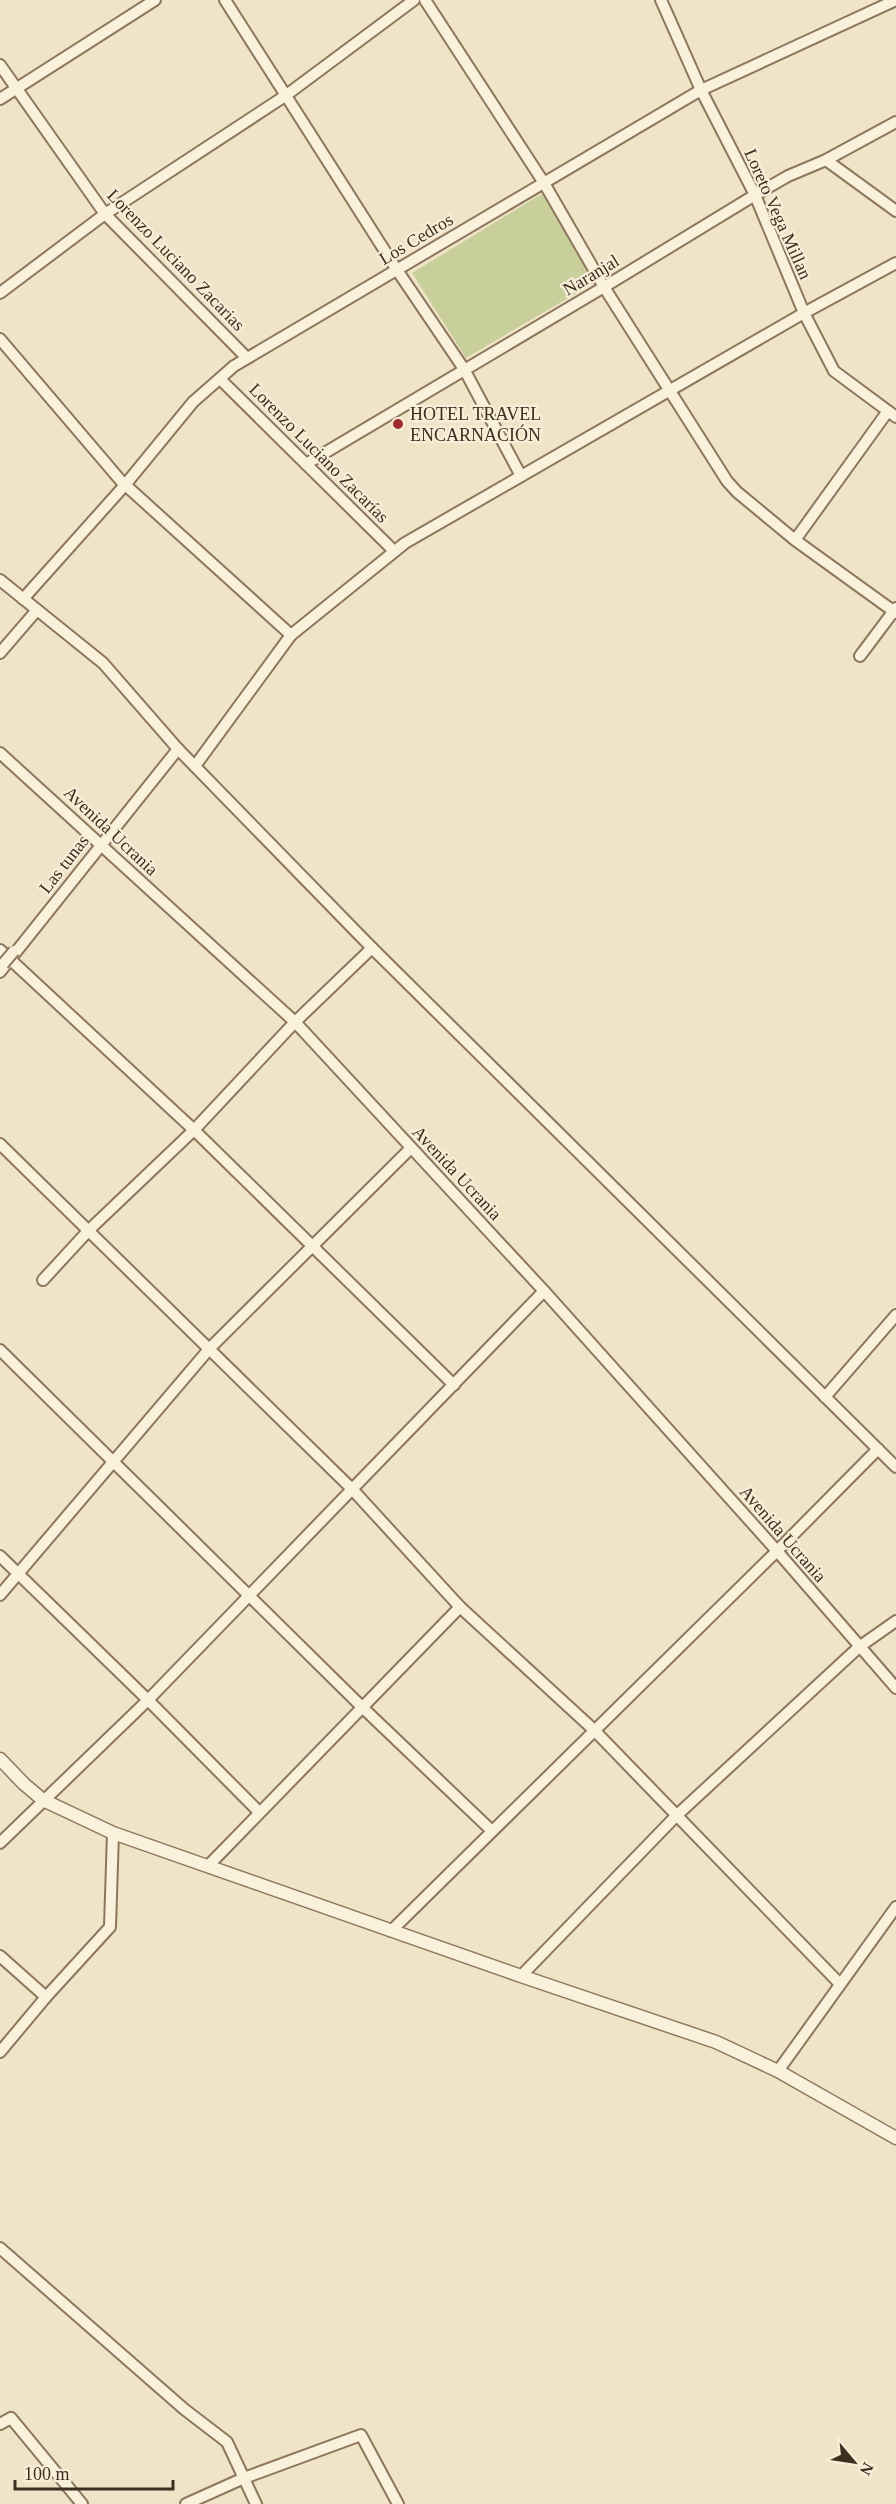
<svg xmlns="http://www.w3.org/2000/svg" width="896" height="2504" viewBox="0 0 896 2504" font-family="'Times New Roman',serif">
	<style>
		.green { fill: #c9cf9b }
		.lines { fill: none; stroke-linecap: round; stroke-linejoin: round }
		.minor-casing { stroke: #8d765c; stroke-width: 14 }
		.tertiary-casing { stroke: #8d765c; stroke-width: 15 }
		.minor { stroke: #faf1dc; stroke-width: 10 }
		.tertiary { stroke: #faf1dc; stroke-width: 12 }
		.minor-bridge-casing { stroke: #8d765c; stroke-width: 14; stroke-linecap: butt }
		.minor-bridge { stroke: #faf1dc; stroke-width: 10 }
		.poi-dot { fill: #9e2a2b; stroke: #f7eed8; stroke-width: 2 }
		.labels { text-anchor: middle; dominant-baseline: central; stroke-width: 4.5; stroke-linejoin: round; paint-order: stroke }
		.street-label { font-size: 18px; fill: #3d2e20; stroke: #f7eed8 }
		.poi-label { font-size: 18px; fill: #3d2e20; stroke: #f7eed8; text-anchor: start }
	</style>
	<rect width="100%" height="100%" fill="#f0e4c8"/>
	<polygon class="green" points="548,190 604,277 466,358 412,273"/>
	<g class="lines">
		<g class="minor-casing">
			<g id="minor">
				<polyline points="225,0 397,270 464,369 521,476"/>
				<polyline points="425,0 544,183 604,287 727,481 737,492 795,540 896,613"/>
				<polyline points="661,0 701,90 755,195 804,313 834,371 896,417"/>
				<polyline points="0,65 105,214 247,358"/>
				<polyline points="0,99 155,0"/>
				<polyline points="826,160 896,211"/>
				<polyline points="0,293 105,214 285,96 414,0"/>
				<polyline points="0,339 121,481 291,635"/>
				<polyline points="220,379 394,551"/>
				<polyline points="306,464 604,287 755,195 788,176 826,160 896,122"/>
				<polyline points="795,540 888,411"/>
				<polyline points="0,580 103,663 178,749 372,948 896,1467"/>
				<polyline points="23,599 125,485 193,402 234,366 701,90 896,0"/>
				<polyline points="0,653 37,610"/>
				<polyline points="860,656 896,608"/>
				<polyline points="0,753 295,1022 544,1291 777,1551 896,1688"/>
				<polyline points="195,766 291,635 405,543 804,313 896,263"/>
				<polyline points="0,950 194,1130 454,1385"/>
				<polyline points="0,972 178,749"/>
				<polyline points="0,1144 352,1489 460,1607 594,1730 840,1984"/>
				<polyline points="43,1280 89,1230 194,1130 295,1022 372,948"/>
				<polyline points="0,1350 362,1707 492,1831"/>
				<polyline points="825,1397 896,1315"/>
				<polyline points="0,1556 148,1700 259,1812"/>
				<polyline points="0,1595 210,1348 411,1148"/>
				<polyline points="0,1843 148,1700 544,1291"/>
				<polyline points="208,1866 460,1607"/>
				<polyline points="391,1931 777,1551 878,1449"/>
				<polyline points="0,1956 46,1997"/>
				<polyline points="521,1976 676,1816 859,1647 896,1621"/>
				<polyline points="0,2052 46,1997 110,1927 113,1833"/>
				<polyline points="778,2071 896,1907"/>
				<polyline points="0,2248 184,2409 227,2442 256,2504"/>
				<polyline points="0,2424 11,2418 82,2504"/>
				<polyline points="186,2504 244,2478 361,2435 398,2504"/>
			</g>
		</g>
		<g class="tertiary-casing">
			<polyline id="tertiary" points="0,1759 24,1784 43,1800 113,1833 521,1976 716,2042 778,2071 896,2138"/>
		</g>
		<use href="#minor" class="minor"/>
		<use href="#tertiary" class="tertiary"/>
		<g class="minor-bridge-casing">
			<polyline id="minor-bridge" points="3,964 14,951"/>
		</g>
		<use href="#minor-bridge" class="minor-bridge"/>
	</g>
	<circle class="poi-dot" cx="398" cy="424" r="6"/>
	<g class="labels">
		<g class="street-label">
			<text transform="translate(778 214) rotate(66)">Loreto Vega Millan</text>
			<text transform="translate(416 239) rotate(-31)">Los Cedros</text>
			<text transform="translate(176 260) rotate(46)">Lorenzo Luciano Zacarias</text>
			<text transform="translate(591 275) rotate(-31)">Naranjal</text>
			<text transform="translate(319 453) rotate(45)">Lorenzo Luciano Zacarías</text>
			<text transform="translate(111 831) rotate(43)">Avenida Ucrania</text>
			<text transform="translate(64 864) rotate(-52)">Las tunas</text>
			<text transform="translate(457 1173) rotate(47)">Avenida Ucrania</text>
			<text transform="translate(783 1534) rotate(49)">Avenida Ucrania</text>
		</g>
		<g class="poi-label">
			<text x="410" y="414">HOTEL TRAVEL<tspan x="410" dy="21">ENCARNACIÓN</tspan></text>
		</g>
	</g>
	<g transform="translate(854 2462) rotate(119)" stroke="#f7eed8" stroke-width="4.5" paint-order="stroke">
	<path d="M0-4.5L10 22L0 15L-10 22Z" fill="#3d2e20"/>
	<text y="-9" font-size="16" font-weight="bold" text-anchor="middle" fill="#3d2e20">N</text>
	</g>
	<path d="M15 2480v9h158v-9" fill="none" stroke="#3d2e20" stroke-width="3"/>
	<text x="24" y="2480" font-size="18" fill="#3d2e20" stroke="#f7eed8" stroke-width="4.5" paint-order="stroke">100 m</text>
</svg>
